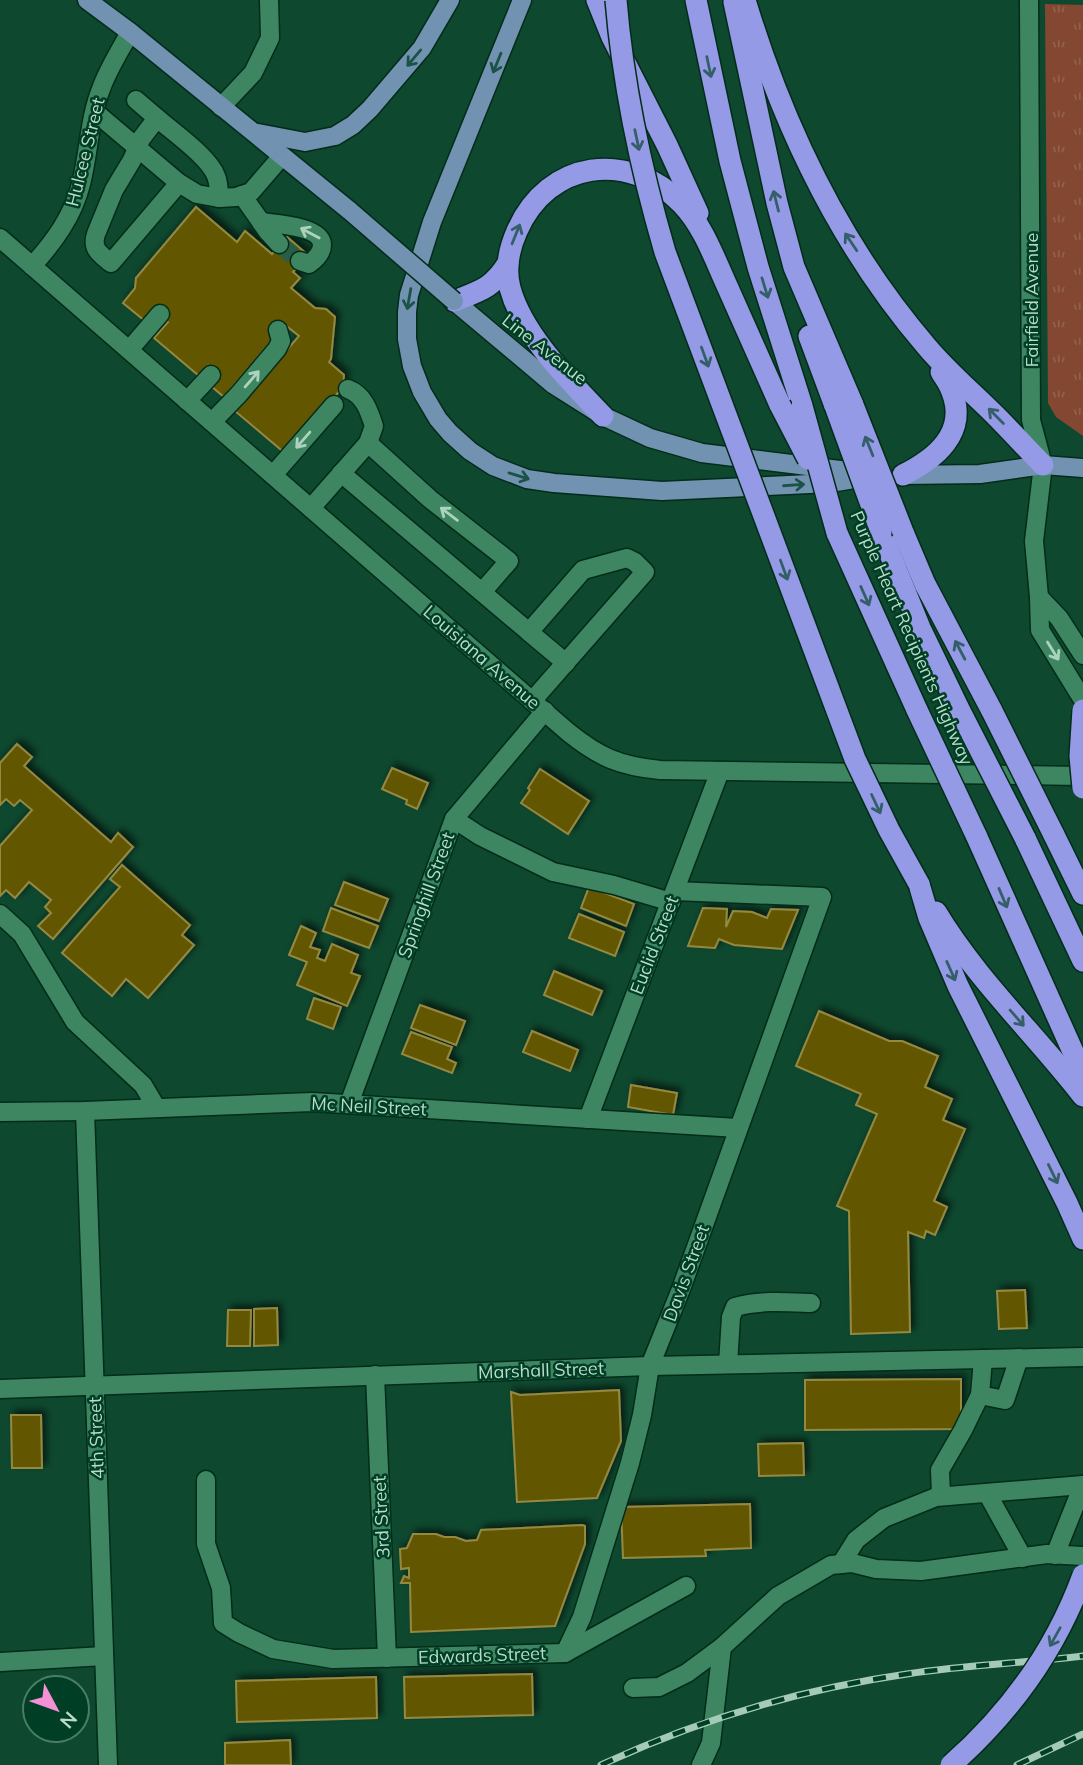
<svg xmlns="http://www.w3.org/2000/svg" width="1083" height="1765" viewBox="0 0 1083 1765" font-family="Mulish,sans-serif">
	<style>
		.grass { fill: url(#grass-tufts) }
		.building { fill: #635703; stroke: #958943; stroke-width: 2; filter: url(#shadow) }
		.lines { fill: none; stroke-linecap: round; stroke-linejoin: round }
		.minor-tunnel { stroke: #285e46; stroke-width: 18; stroke-dasharray: 18 9; stroke-linecap: butt }
		.minor-casing { stroke: #032c1a; stroke-width: 21 }
		.major-casing { stroke: #032c1a; stroke-width: 21 }
		.highway-casing { stroke: #032c1a; stroke-width: 24 }
		.minor { stroke: #3e8662; stroke-width: 18 }
		.major { stroke: #7292b1; stroke-width: 18 }
		.highway { stroke: #949ae5; stroke-width: 21 }
		.rail-casing { stroke: #a5cbb7; stroke-width: 7 }
		.rail { stroke: #003e25; stroke-width: 4.5; stroke-dasharray: 13; stroke-linecap: butt }
		.major-bridge-casing { stroke: #032c1a; stroke-width: 21; stroke-linecap: butt }
		.highway-bridge-casing { stroke: #032c1a; stroke-width: 24; stroke-linecap: butt }
		.major-bridge { stroke: #7292b1; stroke-width: 18 }
		.highway-bridge { stroke: #949ae5; stroke-width: 21 }
		.oneway { stroke: #1c5348 }
		.oneway2 { stroke: #345e68 }
		.oneway3 { stroke: #add3be }
		.labels { text-anchor: middle; dominant-baseline: central; stroke-width: 5; stroke-linejoin: round; paint-order: stroke }
		.street-label { font-size: 18px; fill: #b9dcc8; stroke: #003e25 }
	</style>
	<defs>
		<pattern id="grass-tufts" width="24" height="20" patternUnits="userSpaceOnUse" patternTransform="scale(1.75)"><rect width="24" height="20" fill="#834732"/><path d="M3 7l-1-3M5 7V3M7 7l1-3M15 17l-1-3M17 17v-4M19 17l1-3" fill="none" stroke="#92614e"/></pattern>
		<filter id="shadow"><feDropShadow dx="4" dy="-4" stdDeviation="3.5" flood-color="#0009"/></filter>
	</defs>
	<rect width="100%" height="100%" fill="#0e482f"/>
	<polygon class="grass" points="1045,4 1083,5 1083,436 1056,417 1048,403"/>
	<g class="building">
		<polygon points="196,207 237,242 245,231 272,254 287,237 308,255 293,272 300,278 291,288 315,308 326,309 335,317 331,359 329,362 344,375 343,387 286,454 235,411 299,336 285,325 224,397 154,338 168,322 157,313 145,321 123,303 135,288 136,278"/>
		<polygon points="17,744 32,757 24,766 111,842 118,833 133,847 53,939 38,926 51,913 45,907 51,900 29,882 15,898 6,890 0,896 0,846 32,810 20,800 14,806 6,799 0,805 0,763"/>
		<polygon points="392,768 428,783 417,809 406,804 407,800 382,789"/>
		<polygon points="540,769 589,801 568,834 521,803 530,790 528,788"/>
		<polygon points="122,865 190,925 182,935 194,945 148,998 126,979 112,996 62,953 120,887 110,879"/>
		<polygon points="344,882 388,899 379,921 335,905"/>
		<polygon points="589,887 634,904 626,926 581,908"/>
		<polygon points="331,908 378,926 369,948 323,931"/>
		<polygon points="703,908 727,909 726,927 733,911 752,912 767,918 771,909 798,910 782,949 734,945 719,939 715,948 688,946"/>
		<polygon points="579,914 624,932 615,956 569,938"/>
		<polygon points="301,926 316,933 310,947 320,950 317,958 325,961 332,944 358,955 351,973 360,976 347,1006 297,985 307,962 289,955"/>
		<polygon points="554,971 602,991 592,1015 544,995"/>
		<polygon points="314,998 341,1007 333,1029 307,1019"/>
		<polygon points="420,1005 465,1021 456,1045 411,1028"/>
		<polygon points="819,1011 889,1041 902,1041 938,1056 925,1087 952,1099 943,1120 965,1129 934,1201 947,1207 935,1235 926,1231 924,1238 908,1232 910,1332 851,1334 849,1211 837,1206 877,1114 856,1105 861,1094 796,1066"/>
		<polygon points="532,1031 578,1050 570,1071 523,1052"/>
		<polygon points="411,1032 452,1047 447,1059 456,1063 452,1073 402,1054"/>
		<polygon points="631,1085 677,1093 673,1115 628,1107"/>
		<polygon points="1025,1290 1027,1328 999,1329 997,1291"/>
		<polygon points="277,1308 278,1345 254,1346 254,1309"/>
		<polygon points="228,1310 251,1310 250,1346 227,1346"/>
		<polygon points="961,1379 961,1429 805,1430 805,1380"/>
		<polygon points="619,1390 621,1441 597,1498 517,1502 511,1392 520,1395"/>
		<polygon points="11,1415 41,1415 42,1468 12,1468"/>
		<polygon points="803,1443 804,1475 759,1476 758,1444"/>
		<polygon points="750,1504 751,1548 705,1550 706,1556 623,1558 621,1507"/>
		<polygon points="582,1525 585,1526 585,1544 555,1626 411,1632 410,1583 401,1583 404,1576 409,1578 409,1568 401,1569 400,1549 407,1548 413,1534 436,1534 444,1537 455,1537 466,1541 477,1540 481,1530"/>
		<polygon points="532,1674 533,1715 405,1718 404,1677"/>
		<polygon points="376,1677 377,1718 237,1722 236,1681"/>
		<polygon points="290,1740 291,1765 225,1765 225,1743"/>
	</g>
	<g class="lines">
		<polyline class="minor-tunnel" points="279,244 300,261"/>
		<g class="minor-casing">
			<g id="minor">
				<polyline points="1029,0 1031,420 1043,465 1034,541 1039,597 1040,630 1083,700"/>
				<polyline points="136,100 157,118"/>
				<polyline points="221,107 253,73 270,38 269,0"/>
				<polyline points="95,112 179,183 197,194 219,198 236,197 251,192 282,156"/>
				<path d="M 179,183 L 111,263 C 100,254 91,249 96,234 L 114,190 L 132,160 L 141,139 L 157,118 C 173,132 209,157 216,176 C 219,183 219,190 219,198"/>
				<polyline points="242,195 268,232 279,244"/>
				<path d="M 261,222 C 275,224 322,226 322,245 C 322,253 316,259 309,264 L 300,261"/>
				<path d="M 0,238 L 568,732 C 599,757 619,766 660,770 L 1083,776"/>
				<path d="M 32,266 C 54,242 73,216 81,184 C 89,153 89,119 101,89 C 108,69 120,51 130,32"/>
				<polyline points="129,350 160,314"/>
				<path d="M 348,389 C 364,395 369,411 374,426 L 368,443"/>
				<polyline points="187,401 211,375"/>
				<polyline points="212,422 239,394 277,349 281,341 278,330"/>
				<polyline points="341,473 529,632 583,570 627,558 635,562 645,572 532,701"/>
				<polyline points="273,475 334,405"/>
				<polyline points="311,508 368,443 430,499 509,561 482,592"/>
				<polyline points="1039,597 1059,618 1083,655"/>
				<polyline points="529,632 566,663"/>
				<polyline points="454,819 480,836 553,872 614,885 671,902"/>
				<polyline points="0,914 22,934 75,1022 143,1085 156,1107"/>
				<polyline points="349,1104 454,819 545,711"/>
				<polyline points="85,1111 108,1765"/>
				<polyline points="0,1112 85,1111 312,1102 738,1128"/>
				<polyline points="588,1119 720,771"/>
				<polyline points="983,1359 980,1395 1005,1400 1019,1358"/>
				<path d="M 728,1364 L 731,1317 L 735,1307 C 760,1300 786,1302 811,1303"/>
				<polyline points="375,1375 387,1658"/>
				<polyline points="0,1389 650,1366 1083,1357"/>
				<polyline points="206,1480 206,1544 221,1588 223,1623 239,1633 273,1649 333,1659 565,1653 686,1586"/>
				<polyline points="987,1493 1023,1558"/>
				<polyline points="941,1496 940,1470 963,1430 980,1395"/>
				<polyline points="1055,1555 1083,1485"/>
				<polyline points="841,1564 856,1540 884,1518 936,1497 1083,1485"/>
				<polyline points="565,1653 582,1617 630,1463 642,1415 650,1366 681,1289 822,897 675,891"/>
				<polyline points="0,1662 104,1656"/>
				<polyline points="633,1688 659,1687 687,1673 722,1647 778,1596 831,1565 852,1563 876,1569 921,1571 1047,1554 1083,1556"/>
				<polyline points="701,1765 711,1743 722,1647"/>
			</g>
		</g>
		<g class="major-casing">
			<g id="major">
				<polyline points="87,0 130,32 350,211"/>
				<polyline points="522,0 432,222 409,295 407,312 407,339 412,366 422,392 438,419 450,433 470,451 493,466 527,479 554,483 662,491 830,483 872,476"/>
				<polyline points="258,133 305,142 335,136 353,125 370,109 422,48 450,0"/>
				<polyline points="454,301 554,385 603,416 650,438 702,453 856,472"/>
				<polyline points="902,475 980,474 1043,465 1083,468"/>
			</g>
		</g>
		<g class="highway-casing">
			<g id="highway">
				<polyline points="597,0 612,37 667,145 698,213"/>
				<polyline points="696,0 730,161 758,267 802,406"/>
				<path d="M 745,0 C 783,126 841,247 927,347 C 948,372 973,393 995,415 C 1012,432 1027,449 1043,465"/>
				<polyline points="734,2 777,203 794,267 853,405"/>
				<path d="M 454,301 C 480,291 493,288 508,263"/>
				<polyline points="809,336 835,406"/>
				<path d="M 603,416 C 570,381 523,336 510,288 C 505,269 509,249 517,231 C 548,160 629,149 682,204 C 704,227 715,260 728,288 C 745,327 763,366 780,405"/>
				<path d="M 903,475 C 935,459 968,433 952,392 C 950,385 945,378 941,372"/>
				<polyline points="881,532 920,628 959,709"/>
				<polyline points="903,532 925,584 992,711"/>
				<polyline points="837,533 917,710"/>
				<polyline points="1053,833 1083,894"/>
				<polyline points="976,835 1083,1074"/>
				<polyline points="1025,838 1083,961"/>
				<polyline points="919,884 929,918 958,986 1067,1203 1083,1239"/>
				<path d="M 936,912 C 977,980 1035,1034 1083,1096"/>
			</g>
		</g>
		<use href="#minor" class="minor"/>
		<use href="#major" class="major"/>
		<use href="#highway" class="highway"/>
		<g class="rail-casing">
			<g id="rail">
				<path d="M 601,1765 C 698,1720 802,1689 907,1674 C 966,1665 1025,1663 1083,1656"/>
				<polyline points="1017,1765 1083,1734"/>
			</g>
		</g>
		<use href="#rail" class="rail"/>
		<g class="major-bridge-casing">
			<polyline id="major-bridge" points="350,211 454,301"/>
		</g>
		<g class="highway-bridge-casing">
			<g id="highway-bridge">
				<path d="M 616,0 C 623,85 641,170 665,252 L 855,759 L 889,830 L 919,884"/>
				<polyline points="780,405 808,459"/>
				<polyline points="853,405 903,532"/>
				<polyline points="802,406 837,533"/>
				<polyline points="835,406 881,532"/>
				<polyline points="959,709 1025,838"/>
				<polyline points="917,710 976,835"/>
				<polyline points="1083,710 1080,756 1083,788"/>
				<polyline points="992,711 1053,833"/>
				<path d="M 951,1765 C 1010,1713 1056,1649 1083,1575"/>
			</g>
		</g>
		<use href="#major-bridge" class="major-bridge"/>
		<use href="#highway-bridge" class="highway-bridge"/>
	</g>
	<defs><path id="oneway-shaft" d="M-6 0H5M1.5-3L5.5 0L1.5 3" fill="none" stroke-width="1.6" stroke-linecap="round" stroke-linejoin="round" transform="scale(1.75)"/></defs>
	<g class="oneway">
		<use href="#oneway-shaft" transform="translate(414 58) rotate(130)"/>
		<use href="#oneway-shaft" transform="translate(497 63) rotate(112)"/>
		<use href="#oneway-shaft" transform="translate(409 299) rotate(100)"/>
		<use href="#oneway-shaft" transform="translate(519 476) rotate(17)"/>
		<use href="#oneway-shaft" transform="translate(794 485) rotate(-4)"/>
	</g>
	<g class="oneway2">
		<use href="#oneway-shaft" transform="translate(709 67) rotate(78)"/>
		<use href="#oneway-shaft" transform="translate(637 140) rotate(78)"/>
		<use href="#oneway-shaft" transform="translate(776 201) rotate(-104)"/>
		<use href="#oneway-shaft" transform="translate(516 234) rotate(-68)"/>
		<use href="#oneway-shaft" transform="translate(851 242) rotate(-124)"/>
		<use href="#oneway-shaft" transform="translate(765 288) rotate(73)"/>
		<use href="#oneway-shaft" transform="translate(705 357) rotate(70)"/>
		<use href="#oneway-shaft" transform="translate(996 416) rotate(-135)"/>
		<use href="#oneway-shaft" transform="translate(869 446) rotate(-112)"/>
		<use href="#oneway-shaft" transform="translate(784 570) rotate(70)"/>
		<use href="#oneway-shaft" transform="translate(865 596) rotate(66)"/>
		<use href="#oneway-shaft" transform="translate(960 650) rotate(-118)"/>
		<use href="#oneway-shaft" transform="translate(876 804) rotate(65)"/>
		<use href="#oneway-shaft" transform="translate(1003 898) rotate(67)"/>
		<use href="#oneway-shaft" transform="translate(951 971) rotate(66)"/>
		<use href="#oneway-shaft" transform="translate(1017 1018) rotate(49)"/>
		<use href="#oneway-shaft" transform="translate(1053 1174) rotate(64)"/>
		<use href="#oneway-shaft" transform="translate(1055 1637) rotate(119)"/>
	</g>
	<g class="oneway3">
		<use href="#oneway-shaft" transform="translate(310 233) rotate(-152)"/>
		<use href="#oneway-shaft" transform="translate(252 379) rotate(-49)"/>
		<use href="#oneway-shaft" transform="translate(303 440) rotate(131)"/>
		<use href="#oneway-shaft" transform="translate(449 514) rotate(-143)"/>
		<use href="#oneway-shaft" transform="translate(1053 651) rotate(58)"/>
	</g>
	<g class="labels">
		<g class="street-label">
			<text transform="translate(85 152) rotate(-76)">Hulcee Street</text>
			<text transform="translate(1031 300) rotate(-90)">Fairfield Avenue</text>
			<text transform="translate(545 349) rotate(38)">Line Avenue</text>
			<text transform="translate(912 638) rotate(66)">Purple Heart Recipients Highway</text>
			<text transform="translate(482 657) rotate(41)">Louisiana Avenue</text>
			<text transform="translate(426 895) rotate(-70)">Springhill Street</text>
			<text transform="translate(654 945) rotate(-69)">Euclid Street</text>
			<text transform="translate(369 1106) rotate(3)">Mc Neil Street</text>
			<text transform="translate(686 1273) rotate(-70)">Davis Street</text>
			<text transform="translate(541 1370) rotate(-2)">Marshall Street</text>
			<text transform="translate(96 1438) rotate(-92)">4th Street</text>
			<text transform="translate(381 1517) rotate(-93)">3rd Street</text>
			<text transform="translate(482 1655) rotate(-2)">Edwards Street</text>
		</g>
	</g>
	<g transform="translate(56 1709) rotate(131)"><circle r="33" fill="#003e25" stroke="#4a7d66" stroke-width="2"/>
	<path d="M0-5L12 26L0 18L-12 26Z" fill="#f491d4"/>
	<text y="-10" font-size="19" font-weight="bold" text-anchor="middle" fill="#b9dcc8">N</text>
	</g>
</svg>
